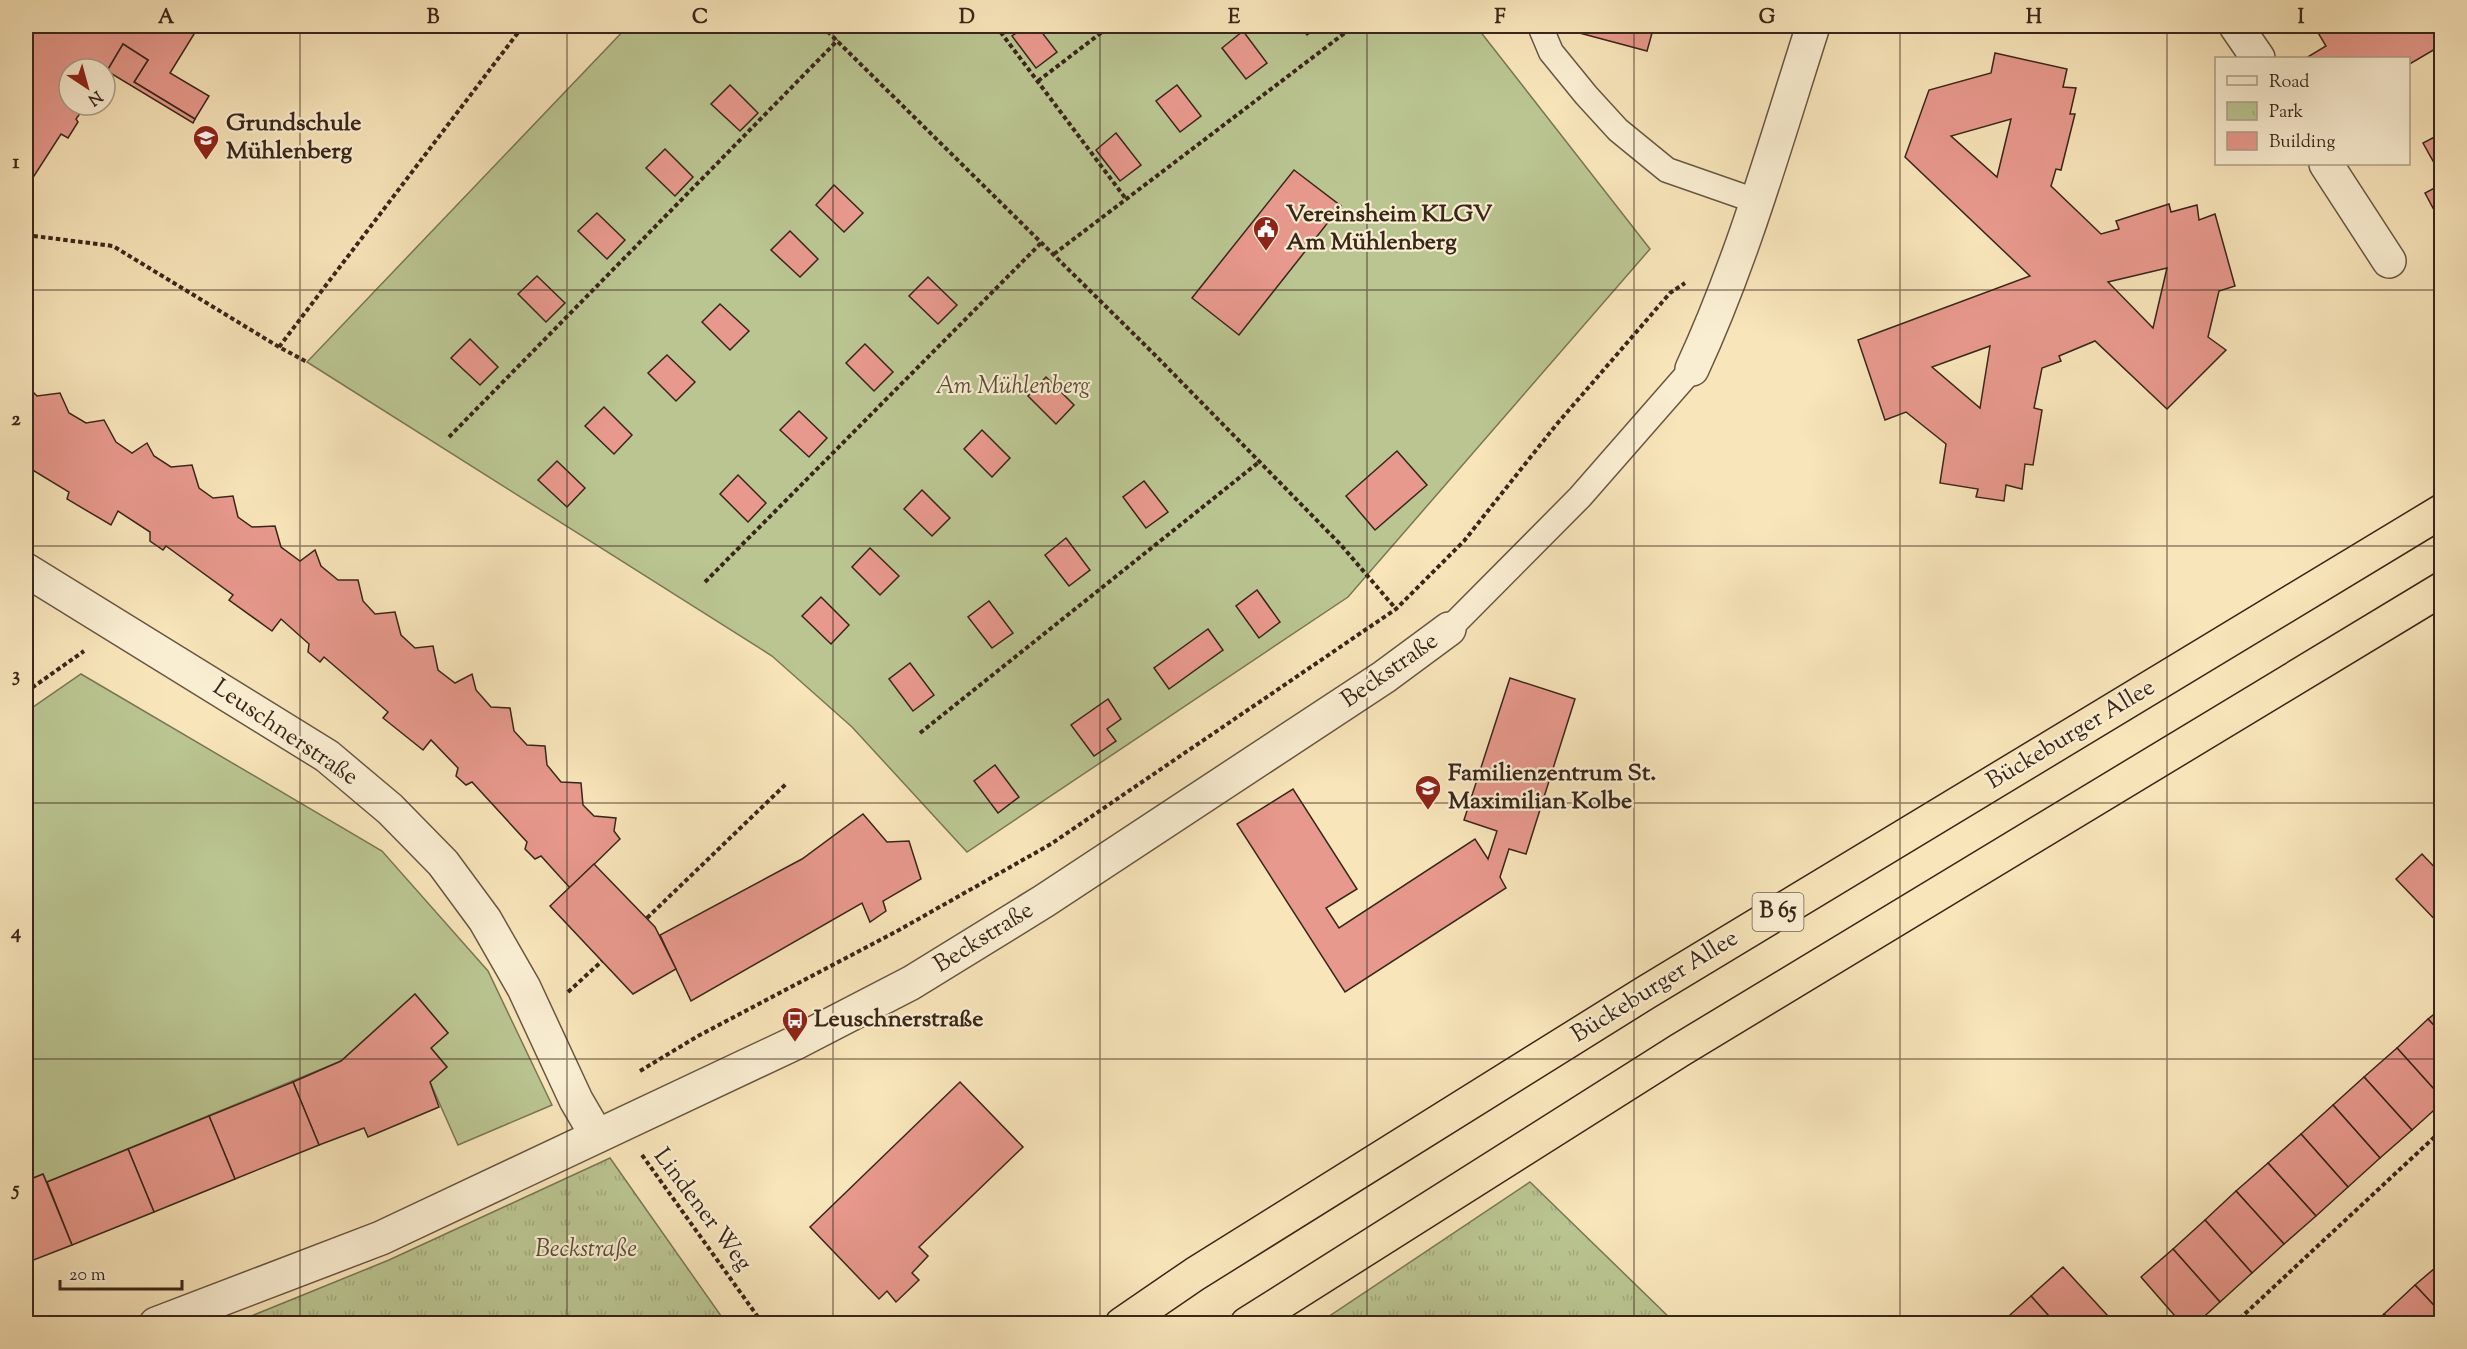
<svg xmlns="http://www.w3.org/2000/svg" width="2467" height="1349" viewBox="0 0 2467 1349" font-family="'Sorts Mill Goudy',serif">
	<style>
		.green { fill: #bac591; stroke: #7a7656; stroke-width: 1.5 }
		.park { fill: url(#park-tufts); stroke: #7a7656; stroke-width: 1.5 }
		.building { fill: #e8998d; stroke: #39261a; stroke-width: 1.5; fill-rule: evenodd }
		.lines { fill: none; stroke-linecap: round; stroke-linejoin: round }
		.service-casing { stroke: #695642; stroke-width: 27 }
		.minor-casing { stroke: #695642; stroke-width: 36 }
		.trunk-casing { stroke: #39261a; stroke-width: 36 }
		.path { stroke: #39261a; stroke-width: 4; stroke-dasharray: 4.5 3; stroke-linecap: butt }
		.service { stroke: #faeed2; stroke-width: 24 }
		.minor { stroke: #faeed2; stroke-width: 33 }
		.trunk { stroke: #f8e5ba; stroke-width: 33 }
		.grid { fill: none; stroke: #39261a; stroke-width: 1.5; stroke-opacity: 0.55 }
		.labels { text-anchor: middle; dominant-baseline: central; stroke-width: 4.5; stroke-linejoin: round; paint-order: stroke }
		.shield { fill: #faeed2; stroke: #736251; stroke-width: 1.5 }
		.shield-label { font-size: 22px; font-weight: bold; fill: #39261a }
		.poi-label { font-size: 24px; font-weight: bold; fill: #39261a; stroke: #faeed2; text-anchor: start }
		.park-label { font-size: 24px; font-style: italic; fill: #594e38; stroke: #faeed2 }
		.street-label { font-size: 24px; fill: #39261a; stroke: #faeed2 }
		.neatline { fill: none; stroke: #39261a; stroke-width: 2 }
		.grid-label { font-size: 20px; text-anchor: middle; font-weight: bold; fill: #39261a }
	</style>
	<defs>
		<pattern id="park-tufts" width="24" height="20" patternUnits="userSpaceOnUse" patternTransform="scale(1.5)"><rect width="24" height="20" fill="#bac591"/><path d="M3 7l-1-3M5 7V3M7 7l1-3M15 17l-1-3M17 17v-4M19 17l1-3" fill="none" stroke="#a1a97c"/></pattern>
	</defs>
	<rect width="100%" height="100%" fill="#f8e5ba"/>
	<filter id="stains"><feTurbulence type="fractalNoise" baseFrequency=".00333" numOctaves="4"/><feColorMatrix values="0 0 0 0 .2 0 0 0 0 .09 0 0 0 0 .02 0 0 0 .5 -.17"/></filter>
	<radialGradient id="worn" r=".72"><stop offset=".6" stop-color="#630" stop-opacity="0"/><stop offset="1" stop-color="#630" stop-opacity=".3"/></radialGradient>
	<g class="green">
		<polygon points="628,26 1476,26 1650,249 1348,597 967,852 852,727 772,656 307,362"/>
		<polygon points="81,674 382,851 488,971 552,1105 458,1145 430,1082 447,1067 431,1048 448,1033 415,994 341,1061 47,1182 43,1174 26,1181 26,712"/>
	</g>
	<g class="park">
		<polygon points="610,1158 726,1323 234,1323 389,1260"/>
		<polygon points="1530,1182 1675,1323 1319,1323"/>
	</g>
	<g class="building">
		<polygon points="26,26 199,26 170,73 209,96 195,119 134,82 148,60 123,44 107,71 109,72 105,78 105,69 69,69 69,105 86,105 76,119 78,122 68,138 61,134 34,176 26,171"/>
		<polygon points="1026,26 1037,26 1057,52 1036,68 1012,36"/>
		<polygon points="1300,26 1319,26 1307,35"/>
		<polygon points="1574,26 1654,26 1647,51 1572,31"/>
		<polygon points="2314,26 2442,26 2442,45 2408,65 2408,58 2306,58 2326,46"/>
		<polygon points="1243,31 1267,63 1246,79 1222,48"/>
		<polygon points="123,44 148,60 134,82 195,119 193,123 107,71"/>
		<path d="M 1995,53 L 2067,69 L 2063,87 L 2076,88 L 2070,114 L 2075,114 L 2061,170 L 2056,169 L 2051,186 L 2101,234 L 2119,229 L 2116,221 L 2169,204 L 2171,212 L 2197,205 L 2199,220 L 2215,214 L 2235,286 L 2219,291 L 2208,337 L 2226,350 L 2167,409 L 2095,341 L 2059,356 L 2061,361 L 2042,368 L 2034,408 L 2042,410 L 2033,465 L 2025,464 L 2022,489 L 2006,485 L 2004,501 L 1976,497 L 1978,489 L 1940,483 L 1946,444 L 1906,412 L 1885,420 L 1858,340 L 2030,276 L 1905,157 L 1929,90 L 1991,73 ZM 2011,119 L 1997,177 L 1951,136 ZM 2167,268 L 2153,328 L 2108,282 ZM 1990,346 L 1980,408 L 1932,367 Z"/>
		<polygon points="730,85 758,113 740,131 711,104"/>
		<polygon points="1177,85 1201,116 1180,132 1156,101"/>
		<polygon points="1116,133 1141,165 1120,181 1096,150"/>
		<polygon points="2442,133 2442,177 2423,143"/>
		<polygon points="665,149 693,177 675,196 646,168"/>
		<polygon points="1294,170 1341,206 1239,335 1192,298"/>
		<polygon points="2442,184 2442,225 2425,193"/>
		<polygon points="834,185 863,213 844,232 816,205"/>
		<polygon points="597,213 625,240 607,259 578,231"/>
		<polygon points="790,231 818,259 800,277 771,250"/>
		<polygon points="537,276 565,303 546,322 518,294"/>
		<polygon points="928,277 957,305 938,324 909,296"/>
		<polygon points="720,304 749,331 730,350 702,322"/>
		<polygon points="470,339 498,367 480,385 451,358"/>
		<polygon points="865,344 893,372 874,391 846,363"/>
		<polygon points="667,355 695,382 676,401 648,373"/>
		<polygon points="1046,377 1074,405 1056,424 1028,396"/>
		<polygon points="26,385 37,396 60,393 69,413 86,423 104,420 116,442 132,453 147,443 154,456 171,467 192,465 199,488 213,498 233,496 238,517 252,527 275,526 281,547 300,561 315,550 321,566 338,580 358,580 363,601 375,614 395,612 401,635 415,648 433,646 438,670 455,683 472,674 476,690 491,707 510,708 514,731 527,745 545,746 547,765 561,782 581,783 583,805 594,816 616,818 614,831 620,839 570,888 541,856 535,859 525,849 527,842 472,782 466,785 456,776 458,768 431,740 423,750 383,718 388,712 324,657 320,662 308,652 309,644 281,619 272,631 229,600 233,595 166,546 163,550 150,541 150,532 118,511 111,525 67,499 69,492 26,466"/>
		<polygon points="604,407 632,435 614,454 585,426"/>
		<polygon points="799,411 827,438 809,457 780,430"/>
		<polygon points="982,430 1010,458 992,477 964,449"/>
		<polygon points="1397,451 1427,485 1375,530 1346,496"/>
		<polygon points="557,461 585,488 567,507 538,480"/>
		<polygon points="738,475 766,503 748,522 720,494"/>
		<polygon points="1144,481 1168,512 1146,528 1123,497"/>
		<polygon points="922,490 950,518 932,536 904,509"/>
		<polygon points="1066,538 1090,570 1069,586 1045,555"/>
		<polygon points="870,548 899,576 880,595 852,567"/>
		<polygon points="1257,590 1280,622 1259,638 1236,606"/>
		<polygon points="821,597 849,625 831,644 802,616"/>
		<polygon points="989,601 1013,633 992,648 968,617"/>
		<polygon points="1208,629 1223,650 1169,689 1154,668"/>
		<polygon points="910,663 934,695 913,711 889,679"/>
		<polygon points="1510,678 1575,699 1526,854 1509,849 1500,877 1506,888 1345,992 1237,824 1293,789 1357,889 1326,908 1339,928 1475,839 1488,859 1497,831 1464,820"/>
		<polygon points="1108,699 1121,719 1107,729 1116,741 1094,756 1071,725"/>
		<polygon points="995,765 1019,797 998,813 974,781"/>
		<polygon points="863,814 887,842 909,841 921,879 883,901 886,911 870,922 862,903 691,1001 660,935 802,859"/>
		<polygon points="2422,854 2442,875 2442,927 2396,879"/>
		<polygon points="594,864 655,927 676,969 633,994 550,906"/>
		<polygon points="415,994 448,1033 431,1048 447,1067 430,1082 439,1107 368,1137 364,1128 319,1145 293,1082 341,1061"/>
		<polygon points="2442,1008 2442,1034 2428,1019"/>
		<polygon points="2428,1019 2442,1034 2442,1098 2397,1048"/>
		<polygon points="2397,1048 2442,1098 2442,1103 2412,1130 2364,1077"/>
		<polygon points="2364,1077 2412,1130 2380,1158 2333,1105"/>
		<polygon points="293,1082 319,1145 235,1179 209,1116"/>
		<polygon points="960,1082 1023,1147 919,1247 928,1256 912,1273 919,1280 896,1302 887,1291 879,1299 810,1227"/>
		<polygon points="2333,1105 2380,1158 2348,1187 2301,1134"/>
		<polygon points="209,1116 235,1179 154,1212 128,1149"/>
		<polygon points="2301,1134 2348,1187 2316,1216 2268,1163"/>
		<polygon points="128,1149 154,1212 72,1245 47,1182"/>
		<polygon points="2268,1163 2316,1216 2284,1244 2236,1191"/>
		<polygon points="43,1174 72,1245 26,1263 26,1181"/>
		<polygon points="2236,1191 2284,1244 2252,1273 2205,1220"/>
		<polygon points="2205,1220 2252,1273 2220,1302 2173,1249"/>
		<polygon points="2173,1249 2220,1302 2196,1324 2182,1324 2141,1277"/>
		<polygon points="2442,1262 2442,1314 2415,1285"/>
		<polygon points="2063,1267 2108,1316 2100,1324 2056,1324 2031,1296"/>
		<polygon points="2415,1285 2442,1314 2442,1324 2393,1324 2384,1314"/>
		<polygon points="2031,1296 2056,1324 2000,1324"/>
		<polygon points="2384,1314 2393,1324 2373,1324"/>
	</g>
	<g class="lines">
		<g class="service-casing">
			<g id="service">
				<polyline points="1540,26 1551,52 1586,95 1618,130 1667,170 1756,201"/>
				<polyline points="1449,629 1580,497 1692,369"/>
			</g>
		</g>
		<g class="minor-casing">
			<g id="minor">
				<polyline points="2236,26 2258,58"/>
				<polyline points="2326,164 2389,261"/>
				<path d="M 1692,369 C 1743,259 1776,141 1813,26"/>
				<polyline points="26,570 327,756 390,809 443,863 485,920 524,988 576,1100 597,1136"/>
				<polyline points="156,1324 381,1238 795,1043 911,983 1044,901 1384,677 1449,629"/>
			</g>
		</g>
		<g class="trunk-casing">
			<g id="trunk">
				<polyline points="1122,1324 1195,1274 1645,993 2442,511"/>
				<polyline points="1247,1324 1680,1050 2442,589"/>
			</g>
		</g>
		<g class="path">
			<polyline points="822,26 1156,356 1341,545 1396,609"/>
			<polyline points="996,26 1126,199"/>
			<polyline points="1038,81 1110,26"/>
			<polyline points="26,235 113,246 279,347 307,362"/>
			<polyline points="1054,254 1354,26"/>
			<polyline points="279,347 523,26"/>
			<polyline points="449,437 838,40"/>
			<polyline points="705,582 1042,242"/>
			<polyline points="26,692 84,651"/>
			<polyline points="920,733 1259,462"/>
			<polyline points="647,918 786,784"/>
			<polyline points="568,992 602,961"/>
			<polyline points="640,1071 698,1036 899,930 1051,844 1396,609 1464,541 1556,425 1670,293 1685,283"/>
			<polyline points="642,1155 763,1324"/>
			<polyline points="2234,1324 2442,1130"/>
		</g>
		<use href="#service" class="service"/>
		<use href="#minor" class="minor"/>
		<use href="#trunk" class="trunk"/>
	</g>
	<path class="grid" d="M 300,26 L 300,1324M 567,26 L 567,1324M 833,26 L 833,1324M 1100,26 L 1100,1324M 1367,26 L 1367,1324M 1634,26 L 1634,1324M 1900,26 L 1900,1324M 2167,26 L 2167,1324M 26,290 L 2442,290M 26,546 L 2442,546M 26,803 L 2442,803M 26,1059 L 2442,1059"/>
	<defs>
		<g id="school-pin" transform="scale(1.35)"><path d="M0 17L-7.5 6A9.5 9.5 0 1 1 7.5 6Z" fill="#8f2418" stroke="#faeed2"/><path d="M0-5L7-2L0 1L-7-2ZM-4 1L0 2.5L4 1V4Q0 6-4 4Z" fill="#fff"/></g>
		<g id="civic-pin" transform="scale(1.35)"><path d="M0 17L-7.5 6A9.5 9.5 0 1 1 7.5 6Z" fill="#8f2418" stroke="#faeed2"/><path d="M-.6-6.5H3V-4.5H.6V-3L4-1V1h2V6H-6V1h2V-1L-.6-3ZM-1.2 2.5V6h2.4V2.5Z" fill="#fff"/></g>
		<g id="bus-pin" transform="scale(1.35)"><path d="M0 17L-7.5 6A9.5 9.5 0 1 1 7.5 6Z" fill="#8f2418" stroke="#faeed2"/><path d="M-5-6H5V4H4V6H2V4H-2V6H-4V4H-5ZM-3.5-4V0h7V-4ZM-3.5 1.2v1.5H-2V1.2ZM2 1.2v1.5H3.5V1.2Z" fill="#fff"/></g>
	</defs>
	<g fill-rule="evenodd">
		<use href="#school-pin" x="206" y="138"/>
		<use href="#civic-pin" x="1266" y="229"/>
		<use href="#school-pin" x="1428" y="788"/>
		<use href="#bus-pin" x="795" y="1020"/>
	</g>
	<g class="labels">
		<rect class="shield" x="1752.5" y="893" width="51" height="38" rx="4.5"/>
		<g class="shield-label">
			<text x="1778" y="912">B 65</text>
		</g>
		<g class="poi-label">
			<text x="226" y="124">Grundschule<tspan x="226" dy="28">Mühlenberg</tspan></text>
			<text x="1286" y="215">Vereinsheim KLGV<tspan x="1286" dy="28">Am Mühlenberg</tspan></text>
			<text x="1448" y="774">Familienzentrum St.<tspan x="1448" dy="28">Maximilian Kolbe</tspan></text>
			<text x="814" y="1020">Leuschnerstraße</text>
		</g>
		<g class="park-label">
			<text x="1013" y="387">Am Mühlenberg</text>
			<text x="586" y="1250">Beckstraße</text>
		</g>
		<g class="street-label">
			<text transform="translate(1390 671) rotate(-35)">Beckstraße</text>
			<text transform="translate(285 733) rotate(34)">Leuschnerstraße</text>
			<text transform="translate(2071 735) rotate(-31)">Bückeburger Allee</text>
			<text transform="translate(984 938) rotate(-32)">Beckstraße</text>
			<text transform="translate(1655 987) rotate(-32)">Bückeburger Allee</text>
			<text transform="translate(702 1210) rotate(53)">Lindener Weg</text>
		</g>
	</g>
	<rect width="2467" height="1349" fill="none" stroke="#f8e5ba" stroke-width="66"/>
	<rect x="2215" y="57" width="195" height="108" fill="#faeed2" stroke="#ad9e88" stroke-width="1.5"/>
	<rect x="2227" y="76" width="30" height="9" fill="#faeed2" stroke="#ad9e88" stroke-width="1.5"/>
	<text x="2269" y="87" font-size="18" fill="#39261a">Road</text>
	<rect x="2227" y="102" width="30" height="18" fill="url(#park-tufts)" stroke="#ad9e88" stroke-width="1.5"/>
	<text x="2269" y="117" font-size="18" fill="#39261a">Park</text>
	<rect x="2227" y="132" width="30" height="18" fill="#e8998d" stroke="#ad9e88" stroke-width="1.5"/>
	<text x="2269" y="147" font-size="18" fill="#39261a">Building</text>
	<g transform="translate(87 87) rotate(144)"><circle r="28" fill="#faeed2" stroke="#ad9e88" stroke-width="1.5"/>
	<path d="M0-4.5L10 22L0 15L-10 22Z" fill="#8f2418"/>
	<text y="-9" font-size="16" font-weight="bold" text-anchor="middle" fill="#39261a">N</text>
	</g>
	<path d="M60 1280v9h122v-9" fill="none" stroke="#39261a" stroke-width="3"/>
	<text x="69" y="1280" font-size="18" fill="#39261a" stroke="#faeed2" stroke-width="4.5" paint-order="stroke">20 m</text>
	<rect x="33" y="33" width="2401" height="1283" class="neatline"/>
	<g class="grid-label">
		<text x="166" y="23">A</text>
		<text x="433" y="23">B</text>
		<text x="700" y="23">C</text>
		<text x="967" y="23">D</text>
		<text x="1234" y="23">E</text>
		<text x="1500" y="23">F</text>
		<text x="1767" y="23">G</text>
		<text x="2034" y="23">H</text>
		<text x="2301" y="23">I</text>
		<text x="16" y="168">1</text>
		<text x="16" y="425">2</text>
		<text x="16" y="681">3</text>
		<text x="16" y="938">4</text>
		<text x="16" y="1195">5</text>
	</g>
	<rect width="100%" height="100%" filter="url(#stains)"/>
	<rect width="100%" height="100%" fill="url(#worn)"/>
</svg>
